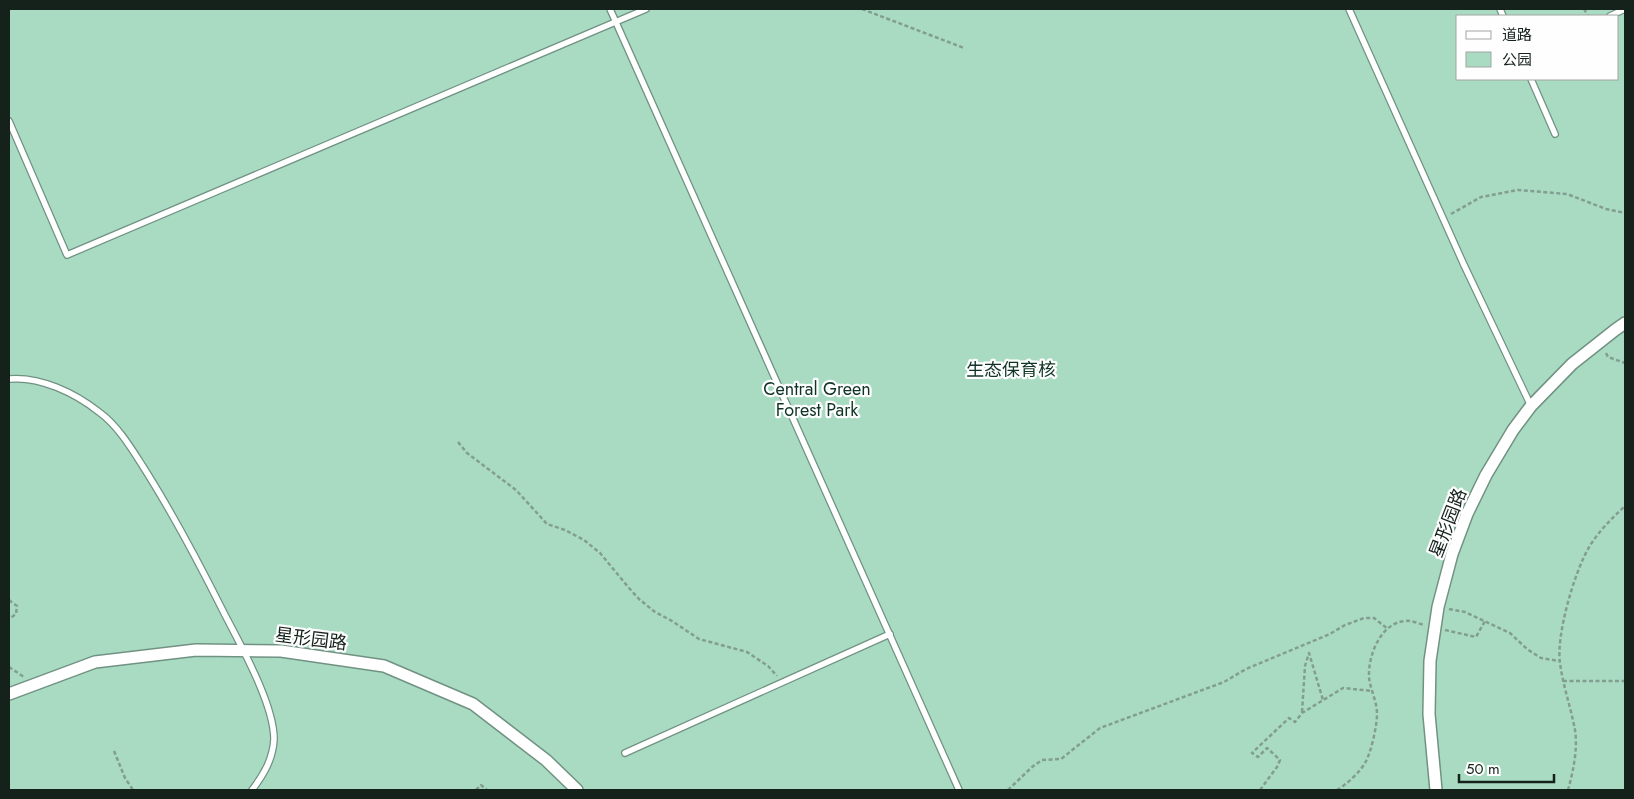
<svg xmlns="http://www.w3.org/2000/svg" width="1634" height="799" viewBox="0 0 1634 799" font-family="Jost,'Noto Sans SC',sans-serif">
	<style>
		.green { fill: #a9dbc3; fill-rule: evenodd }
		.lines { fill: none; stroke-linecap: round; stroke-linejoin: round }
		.lane-casing { stroke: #719283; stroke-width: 8 }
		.street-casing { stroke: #719283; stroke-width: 14 }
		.path { stroke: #839e91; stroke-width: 2.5; stroke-dasharray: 4 2.5; stroke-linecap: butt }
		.lane { stroke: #fff; stroke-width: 5.5 }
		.street { stroke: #fff; stroke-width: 11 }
		.labels { text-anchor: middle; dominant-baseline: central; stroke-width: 4.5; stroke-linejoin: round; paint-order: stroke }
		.park-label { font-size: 18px; fill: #103426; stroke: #fefefe }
		.street-label { font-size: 18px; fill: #15221c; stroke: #fefefe }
	</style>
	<rect width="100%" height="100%" fill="#d7fbe9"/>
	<path class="green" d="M 9,9 L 1625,9 L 1625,790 L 9,790 ZM 1458,16 L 1618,16 L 1618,79 L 1458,79 Z"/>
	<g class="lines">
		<g class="lane-casing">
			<g id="lane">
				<polyline points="610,9 959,790"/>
				<polyline points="1349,9 1464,265 1531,406"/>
				<polyline points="1500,9 1503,16"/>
				<polyline points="1610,16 1625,9"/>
				<polyline points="1531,79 1555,134"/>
				<polyline points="9,121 67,255 646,9"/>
				<path d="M 9,379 C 40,376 75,393 99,412 C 117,425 130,446 142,465 C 172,512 199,563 224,613 C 240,644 274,704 274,739 C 273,759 264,774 252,790"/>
				<polyline points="625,753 890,634"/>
			</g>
		</g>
		<g class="street-casing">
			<g id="street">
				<polyline points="9,694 95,662 196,650 281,651 384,666 473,704 546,760 577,790"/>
				<polyline points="1436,790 1429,714 1430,661 1438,607 1452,554 1467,514 1486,475 1513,430 1531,406 1572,364 1615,330 1625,323"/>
			</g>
		</g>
		<g class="path">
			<polyline points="862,9 964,48"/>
			<polyline points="1584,9 1588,16"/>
			<polyline points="1451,214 1481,197 1518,190 1567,194 1606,209 1625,213"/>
			<polyline points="1606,353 1608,357 1625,363"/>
			<polyline points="458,442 467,453 516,490 547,524 565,530 584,540 600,553 629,588 639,599 655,612 672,621 699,639 747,652 768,666 777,676"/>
			<polyline points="9,600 17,606 16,614 9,619"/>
			<polyline points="1449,609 1465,612 1510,633 1527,649 1541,658 1559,661"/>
			<polyline points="1445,630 1476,637 1485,621"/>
			<polyline points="9,667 24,677"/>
			<polyline points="1563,681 1625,681"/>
			<polyline points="1302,712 1305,666 1309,653 1323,700"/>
			<polyline points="114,751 125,778 133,790"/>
			<polyline points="476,790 481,785 487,790"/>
			<polyline points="1008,790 1032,767 1042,760 1061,759 1100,728 1224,682 1246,669 1330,634 1345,625 1364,618 1374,618 1388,629"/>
			<polyline points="1260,790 1277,767 1280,760 1267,748 1258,757 1252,753 1289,718 1295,722 1302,713 1343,688 1373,691"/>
			<path d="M 1337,790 C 1347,784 1359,773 1365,763 C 1371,753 1377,726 1377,714 C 1377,701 1370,689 1369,677 C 1368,655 1381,622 1406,621 C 1412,620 1419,624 1425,625"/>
			<path d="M 1568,790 C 1573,772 1578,749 1575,730 C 1571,708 1563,686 1560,663 C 1556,635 1574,574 1588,549 C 1597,533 1611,519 1625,506"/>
		</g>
		<use href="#lane" class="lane"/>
		<use href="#street" class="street"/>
	</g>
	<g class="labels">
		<g class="park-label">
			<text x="1011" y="370">生态保育核</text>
			<text x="817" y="389">Central Green<tspan x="817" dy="21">Forest Park</tspan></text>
		</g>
		<g class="street-label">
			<text transform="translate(1448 523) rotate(-69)">星形园路</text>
			<text transform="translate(311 639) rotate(7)">星形园路</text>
		</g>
	</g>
	<rect width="1634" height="799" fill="none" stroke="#15221c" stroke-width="20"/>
	<rect x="1456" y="15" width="162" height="65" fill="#fefefe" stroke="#a1a6a4"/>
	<rect x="1466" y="31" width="25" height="8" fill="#ffffff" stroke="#a1a6a4"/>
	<text x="1502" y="40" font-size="15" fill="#15221c">道路</text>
	<rect x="1466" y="52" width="25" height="15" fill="#a9dbc3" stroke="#a1a6a4"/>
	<text x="1502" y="65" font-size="15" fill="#15221c">公园</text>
	<path d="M1459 774v8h95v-8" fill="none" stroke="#15221c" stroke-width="2.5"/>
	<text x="1466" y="774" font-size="15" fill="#15221c" stroke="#fefefe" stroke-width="4" paint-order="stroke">50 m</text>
</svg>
